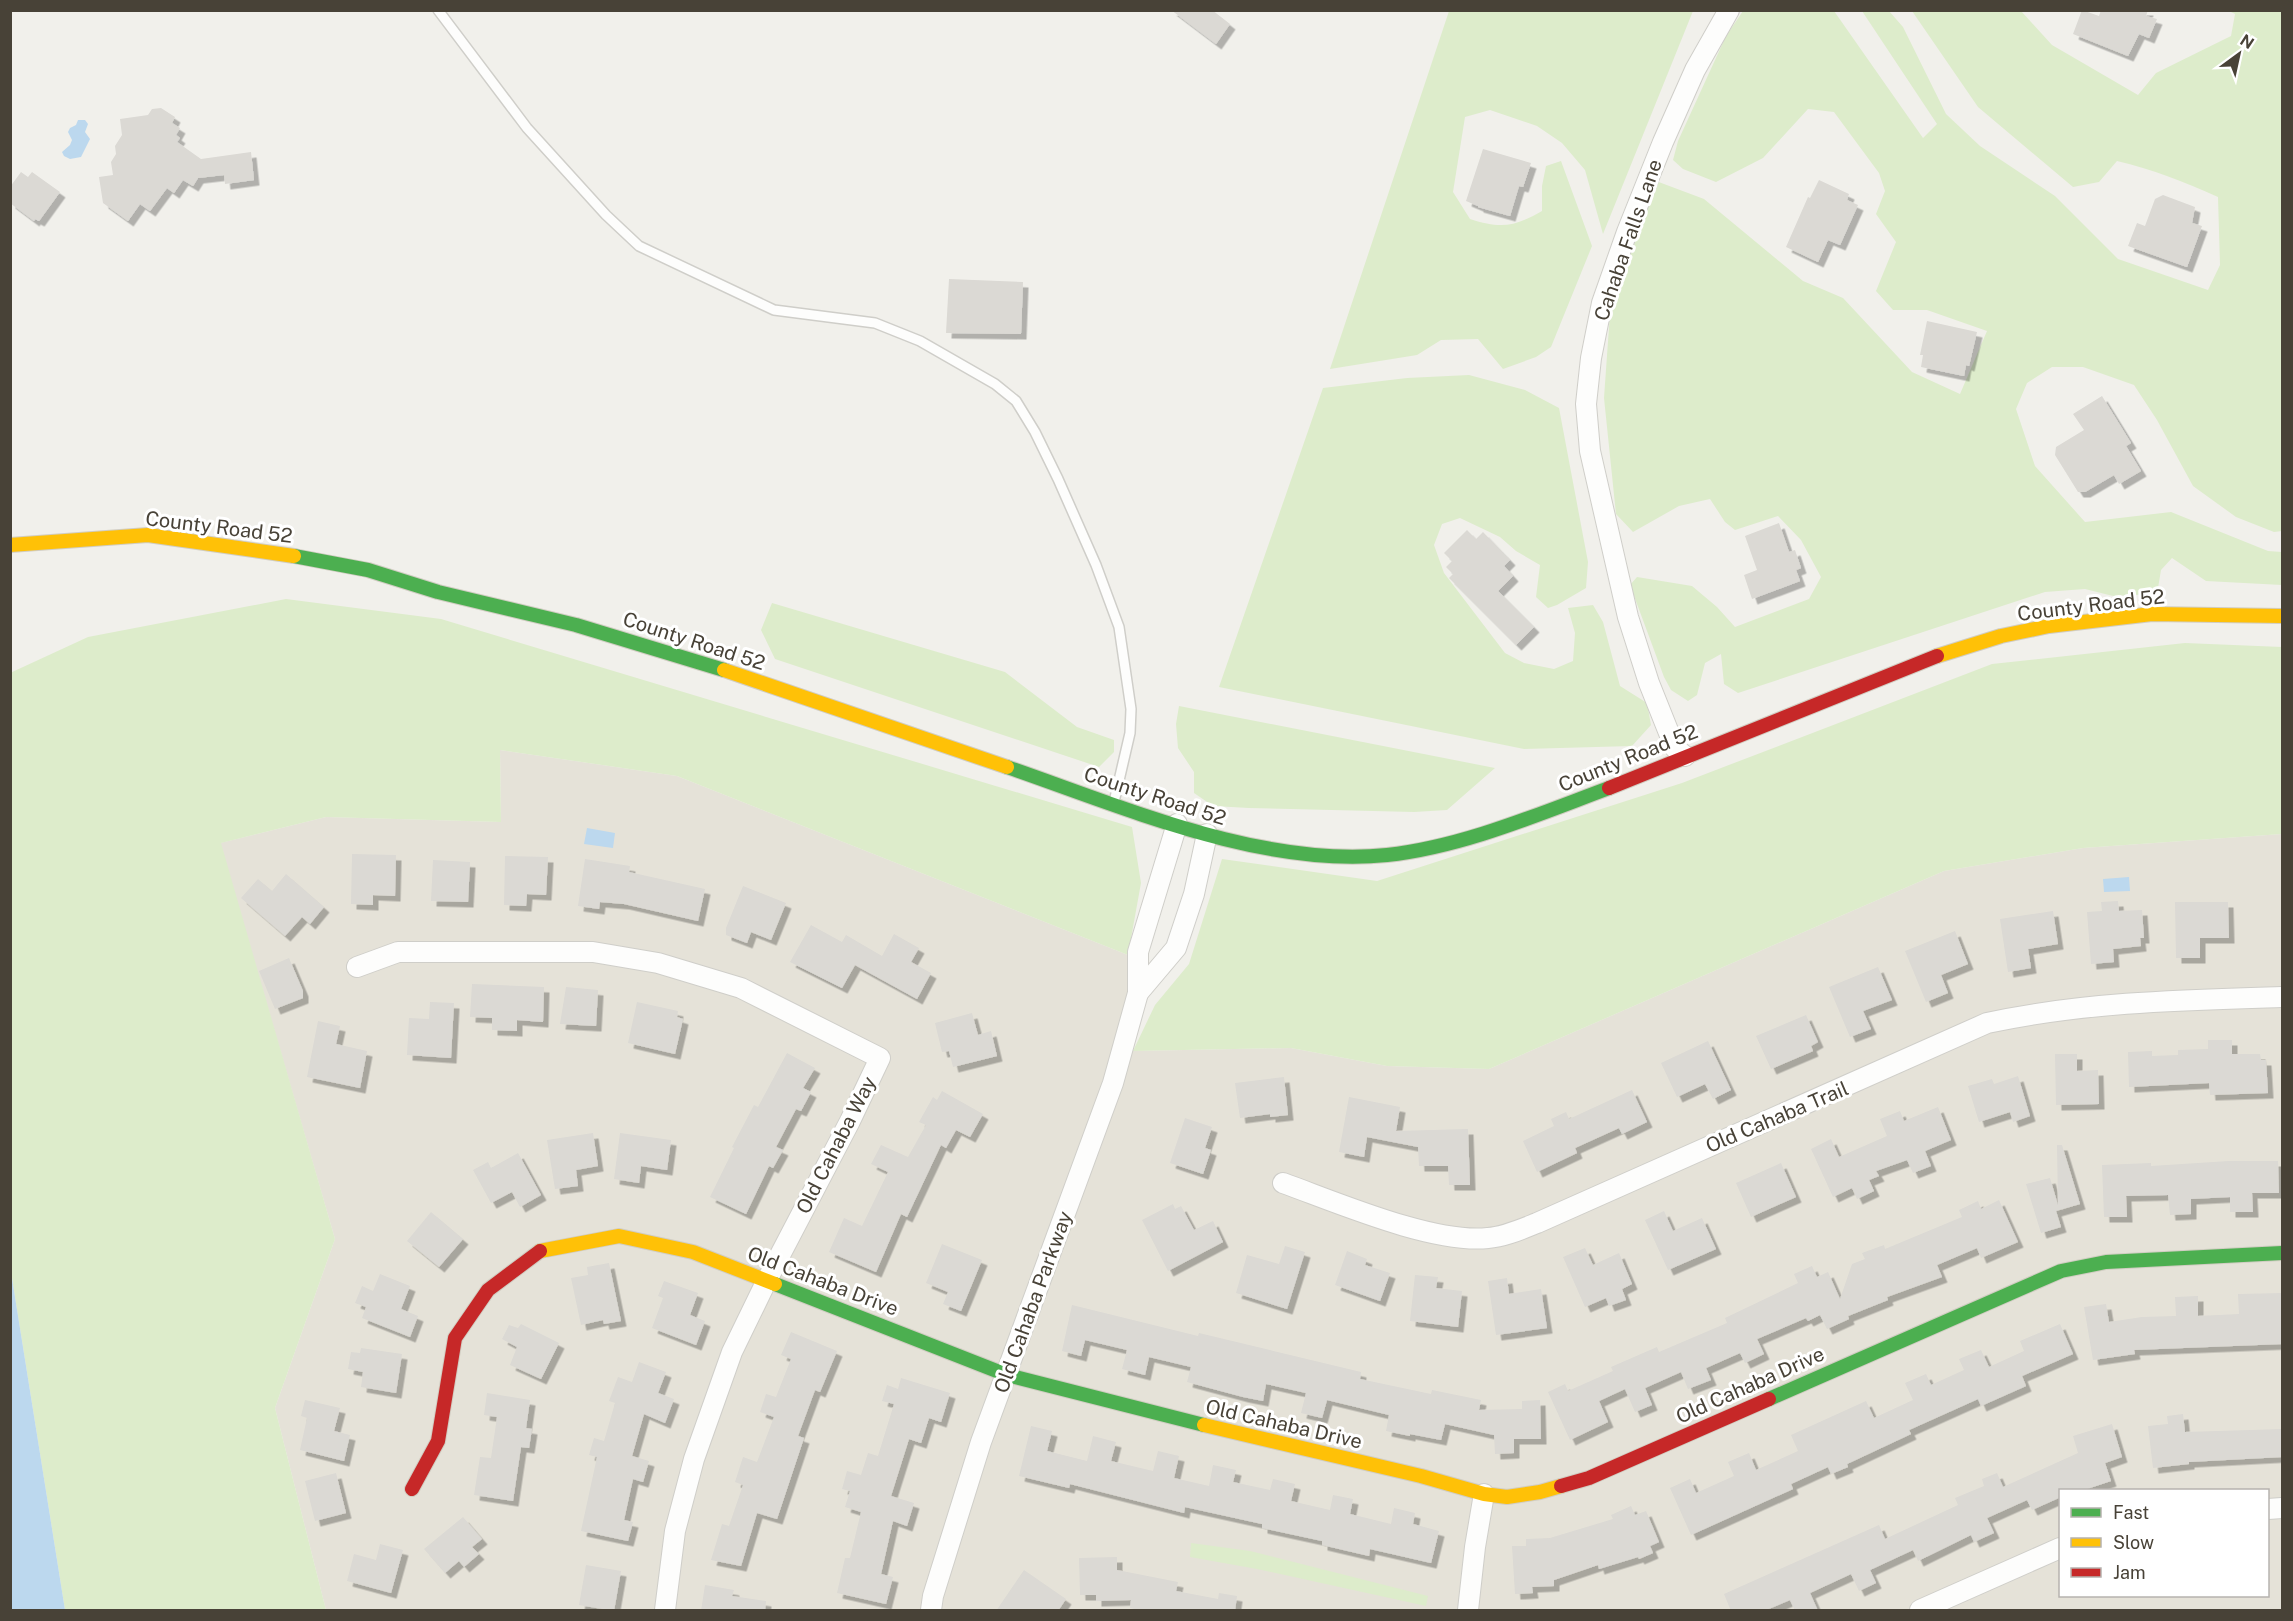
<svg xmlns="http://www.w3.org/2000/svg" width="2293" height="1621" viewBox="0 0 2293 1621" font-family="'Public Sans',sans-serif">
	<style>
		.residential { fill: #e5e2d8; fill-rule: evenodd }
		.green { fill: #ddeccb }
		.water { fill: #bcd8ee }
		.building { fill: #dbd9d4; filter: url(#shadow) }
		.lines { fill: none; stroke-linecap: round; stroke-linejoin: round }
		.lane-casing { stroke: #cfcec9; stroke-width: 12 }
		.street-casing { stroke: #cfcec9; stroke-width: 22 }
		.fast-casing { stroke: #d1cdc2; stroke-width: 16 }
		.slow-casing { stroke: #d1cdc2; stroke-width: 16 }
		.jam-casing { stroke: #d1cdc2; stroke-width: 16 }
		.lane { stroke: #fdfdfc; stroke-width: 9 }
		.street { stroke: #fdfdfc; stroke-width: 20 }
		.fast { stroke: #4caf50; stroke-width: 14 }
		.slow { stroke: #ffc107; stroke-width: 14 }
		.jam { stroke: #c62828; stroke-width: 14 }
		.labels { text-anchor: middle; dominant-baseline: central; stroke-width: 6; stroke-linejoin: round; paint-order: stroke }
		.street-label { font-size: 20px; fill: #484237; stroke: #fff }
	</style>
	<defs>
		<filter id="shadow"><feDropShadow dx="5.5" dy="5.5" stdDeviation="0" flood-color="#0004"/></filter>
	</defs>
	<rect width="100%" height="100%" fill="#f1f0eb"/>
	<path class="residential" d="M 500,750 L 677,776 L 1128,955 L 1133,1051 L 1291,1048 L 1387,1066 L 1489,1069 L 1944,871 L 2083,848 L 2282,834 L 2282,1610 L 326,1610 L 275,1408 L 335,1239 L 220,843 L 326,817 L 501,822 ZM 2060,1490 L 2268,1490 L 2268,1596 L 2060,1596 Z"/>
	<g class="green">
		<path d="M 1449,11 L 1693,11 L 1603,234 L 1585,170 L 1562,143 L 1537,126 L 1490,110 L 1465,117 L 1453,192 L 1470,219 C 1501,229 1514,227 1542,211 L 1542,186 L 1546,166 L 1561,161 L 1592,246 L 1551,347 L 1536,357 L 1503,369 L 1478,339 L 1441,340 L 1417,355 L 1330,369 Z"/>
		<path d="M 1743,11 L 1834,11 L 1923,138 L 1937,124 L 1862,11 L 1889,11 L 1903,27 L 1946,114 L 1980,146 L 2055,196 L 2118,259 L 2208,290 L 2220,265 L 2218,197 C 2185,182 2152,169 2117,161 L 2099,182 L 2073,187 L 1978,107 L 1912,11 L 2021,11 L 2052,45 L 2138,95 L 2156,73 L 2231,36 L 2235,14 L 2229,11 L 2282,11 L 2282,531 L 2274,532 L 2236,517 L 2193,486 L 2157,420 L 2134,385 L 2083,367 L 2052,367 L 2027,383 L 2016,409 L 2035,466 L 2085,522 L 2171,512 L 2268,551 L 2282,552 L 2282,585 L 2206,581 L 2172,558 L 2161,570 L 2157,594 L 2113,596 L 2085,589 L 2045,592 L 1738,693 L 1724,684 L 1721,654 L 1705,663 L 1697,695 L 1688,701 L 1671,690 L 1664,677 L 1630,585 L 1637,577 L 1692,586 L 1717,607 L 1735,627 L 1809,599 L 1821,577 L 1801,540 L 1778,516 L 1735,530 L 1725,522 L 1710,499 L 1679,506 L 1633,532 L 1616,514 L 1604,398 L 1610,313 L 1656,181 L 1704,199 L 1803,281 L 1843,298 L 1912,372 L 1960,394 L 1987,331 L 1927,310 L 1893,310 L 1876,291 L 1896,242 L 1876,214 L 1885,191 L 1879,173 L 1834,112 L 1808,109 L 1763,158 L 1716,182 L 1683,169 L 1673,160 L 1678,141 L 1726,36 Z"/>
		<polygon points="1469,375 1525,390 1559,408 1588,562 1586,588 1557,605 1548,608 1536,597 1540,565 1516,551 1500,537 1460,518 1442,524 1434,545 1444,573 1505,653 1524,663 1554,669 1573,661 1575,633 1568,608 1593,605 1603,622 1620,686 1647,703 1651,725 1632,746 1524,749 1219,687 1323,388 1407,378"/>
		<polygon points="286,599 441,619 1132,827 1141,883 1128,955 677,776 500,750 501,822 326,817 221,843 335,1239 275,1408 326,1610 65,1610 11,1272 10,673 88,637"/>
		<polygon points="772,603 1005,672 1077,727 1114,740 1114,752 1099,767 775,659 761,630"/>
		<polygon points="2185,643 2282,647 2282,834 2083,848 1944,871 1489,1069 1387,1066 1291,1048 1133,1051 1155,1005 1189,964 1222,859 1377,881 1682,783 1992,664"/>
		<polygon points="1179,706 1495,768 1447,810 1414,812 1249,808 1213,806 1194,793 1194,772 1178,748 1176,724"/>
		<polygon points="1191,1543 1250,1551 1428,1596 1426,1606 1257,1569 1190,1557"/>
	</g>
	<g class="water">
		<polygon points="78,120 85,120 88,124 85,132 90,139 81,157 70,159 64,156 62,152 70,145 72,140 68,132 70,128 76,125"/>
		<polygon points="587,828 615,833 613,848 584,844"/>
		<polygon points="2129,877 2130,891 2104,892 2103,879"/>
		<polygon points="10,1272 11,1272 65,1610 11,1610"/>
	</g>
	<g class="building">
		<polygon points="1171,10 1212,10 1230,24 1216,44"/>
		<polygon points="2082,10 2099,16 2101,10 2148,10 2146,16 2157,19 2149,38 2139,34 2128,56 2073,34"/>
		<polygon points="161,108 175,117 172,123 180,128 176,135 180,138 177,142 201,159 251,152 254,180 225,184 224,175 198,178 193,186 183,180 174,193 167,188 150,211 140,204 128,221 103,203 99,177 113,175 111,162 116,154 115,146 122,135 120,119 148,115 152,109"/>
		<polygon points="1483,149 1531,163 1523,187 1519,186 1510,216 1478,207 1478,206 1466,201"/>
		<polygon points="21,172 28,177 32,172 60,192 39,221 35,219 34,221 10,203 10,187"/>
		<polygon points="1819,180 1849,194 1847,200 1858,205 1840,245 1828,240 1818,262 1786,247 1808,197 1810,198"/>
		<polygon points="2163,195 2195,207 2192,223 2202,226 2187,267 2128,246 2137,223 2145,226 2155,199"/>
		<polygon points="949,279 1023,282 1021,334 946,333"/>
		<polygon points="1927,321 1977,332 1969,366 1966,365 1964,376 1921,367 1923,355 1920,355"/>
		<polygon points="2102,396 2131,443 2126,446 2141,471 2119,484 2114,475 2085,492 2078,492 2055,455 2056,447 2084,430 2073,414"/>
		<polygon points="1779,523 1789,552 1795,550 1801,568 1796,570 1800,581 1752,599 1744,575 1757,570 1745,536"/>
		<polygon points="1467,530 1476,539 1483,532 1510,560 1504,566 1513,576 1498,591 1534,627 1516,645 1449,578 1453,574 1446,567 1452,561 1444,553"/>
		<polygon points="352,854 396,855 395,896 373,895 373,905 351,904"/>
		<polygon points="505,856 548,857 546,895 527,894 526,906 504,905"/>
		<polygon points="585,859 630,866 629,872 705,889 698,921 624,904 600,902 599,909 578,906"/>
		<polygon points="433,860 470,862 468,902 431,901"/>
		<polygon points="286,874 324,907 310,924 302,917 285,936 241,898 258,879 272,891"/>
		<polygon points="743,886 786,903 771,940 751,932 747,943 726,935 726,928"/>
		<polygon points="2118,901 2119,911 2142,910 2144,938 2140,938 2141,946 2113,949 2114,962 2091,964 2087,912 2102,911 2101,902"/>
		<polygon points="2175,902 2228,902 2229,938 2200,938 2200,958 2176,958"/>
		<polygon points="2053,911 2058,944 2028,949 2031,968 2008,972 2000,919"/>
		<polygon points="811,925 842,942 846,935 882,956 894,934 919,948 911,962 931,973 917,999 855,965 842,988 790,962"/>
		<polygon points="1955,931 1968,964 1941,975 1948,993 1926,1002 1905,951"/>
		<polygon points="289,958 303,991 303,998 275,1009 259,971"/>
		<polygon points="1878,967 1892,1000 1863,1011 1871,1029 1850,1037 1829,987"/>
		<polygon points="472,984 544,987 543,1022 517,1020 517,1031 492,1030 492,1018 470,1017"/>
		<polygon points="566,987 598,990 596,1026 560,1024"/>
		<polygon points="430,1002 454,1003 451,1058 407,1055 409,1018 429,1019"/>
		<polygon points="637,1002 678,1011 677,1017 683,1019 675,1054 628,1043"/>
		<polygon points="972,1013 978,1035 991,1031 997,1056 953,1067 949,1051 942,1052 935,1023"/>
		<polygon points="1806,1015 1818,1042 1811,1046 1813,1051 1771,1069 1756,1036"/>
		<polygon points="318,1021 340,1026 336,1044 367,1051 360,1088 307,1077"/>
		<polygon points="2208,1040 2232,1040 2232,1054 2260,1054 2261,1060 2266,1060 2268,1093 2210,1095 2209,1083 2129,1087 2128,1052 2152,1051 2152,1056 2178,1055 2178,1050 2208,1049"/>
		<polygon points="1708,1041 1731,1090 1713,1099 1705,1084 1677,1097 1661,1063"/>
		<polygon points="787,1053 815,1068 803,1088 811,1092 801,1111 796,1109 776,1147 783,1150 773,1168 769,1166 746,1214 710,1197 734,1148 732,1147 754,1105 758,1107"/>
		<polygon points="2055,1054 2077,1054 2077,1071 2098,1070 2099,1104 2056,1105"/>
		<polygon points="2018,1076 2030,1116 2013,1122 2010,1112 1979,1122 1968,1086 1992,1079 1994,1084"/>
		<polygon points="1284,1077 1288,1115 1270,1117 1270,1114 1240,1118 1235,1083"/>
		<polygon points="1632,1090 1647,1122 1622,1134 1619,1128 1575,1148 1577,1153 1537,1172 1523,1141 1554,1126 1551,1119 1566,1112 1569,1119"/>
		<polygon points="942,1091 983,1114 970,1137 956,1130 946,1148 941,1145 907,1217 901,1214 876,1272 829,1252 844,1218 862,1226 888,1172 871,1164 881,1145 908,1157 926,1125 919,1122 933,1097 937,1100"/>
		<polygon points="1349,1097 1400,1107 1396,1131 1468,1129 1470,1185 1449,1185 1448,1166 1419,1166 1418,1147 1367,1137 1364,1157 1339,1152"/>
		<polygon points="1938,1107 1951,1140 1925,1151 1931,1166 1913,1173 1907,1160 1876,1171 1879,1176 1869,1180 1874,1191 1857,1199 1852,1188 1833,1197 1811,1149 1831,1139 1839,1157 1887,1136 1880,1119 1900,1111 1904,1121"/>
		<polygon points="1185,1118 1212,1127 1205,1148 1211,1150 1203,1174 1170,1163"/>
		<polygon points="593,1133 598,1166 576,1170 578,1186 555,1189 547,1140"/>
		<polygon points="620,1133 671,1140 667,1170 641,1166 639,1183 614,1179"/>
		<polygon points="2057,1145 2062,1145 2080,1204 2056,1211 2061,1227 2041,1233 2026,1184 2050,1178 2058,1205"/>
		<polygon points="518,1153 541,1195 520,1207 512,1192 491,1203 473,1170 488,1162 491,1168"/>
		<polygon points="2229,1161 2278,1161 2279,1193 2252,1193 2253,1212 2230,1212 2230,1197 2191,1199 2191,1214 2170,1215 2168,1195 2126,1196 2127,1217 2104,1217 2102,1165 2151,1163 2151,1166"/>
		<polygon points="1781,1163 1796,1197 1751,1217 1736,1183"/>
		<polygon points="1999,1200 2018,1242 1981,1258 1977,1248 1937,1265 1942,1277 1887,1297 1888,1300 1848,1316 1849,1319 1827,1329 1820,1315 1808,1321 1806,1318 1757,1339 1764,1354 1745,1363 1740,1353 1706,1368 1711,1380 1688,1389 1681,1372 1645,1388 1652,1405 1635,1412 1625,1389 1599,1401 1608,1422 1570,1440 1548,1392 1565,1384 1568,1391 1613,1371 1611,1367 1657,1347 1659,1352 1727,1323 1725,1318 1798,1283 1794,1274 1812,1266 1817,1277 1828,1272 1840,1299 1852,1264 1865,1259 1862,1253 1884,1245 1885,1249 1962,1217 1959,1210 1978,1201 1981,1209"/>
		<polygon points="1173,1204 1175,1209 1181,1206 1194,1230 1213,1221 1223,1242 1168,1271 1142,1220"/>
		<polygon points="1664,1211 1673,1231 1702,1218 1716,1249 1668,1270 1645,1220"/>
		<polygon points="431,1212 463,1239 439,1267 407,1241"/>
		<polygon points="942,1244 982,1260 961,1311 943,1304 948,1292 926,1283"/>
		<polygon points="1285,1246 1305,1252 1287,1309 1236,1293 1247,1255 1279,1264"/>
		<polygon points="1585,1248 1593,1265 1619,1253 1632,1284 1622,1289 1626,1300 1609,1306 1606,1298 1585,1307 1563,1257"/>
		<polygon points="1347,1251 1367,1259 1365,1265 1390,1273 1380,1301 1335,1285"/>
		<polygon points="609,1263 621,1321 604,1324 603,1320 581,1325 571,1278 588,1275 587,1267"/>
		<polygon points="380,1274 410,1286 401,1309 418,1316 410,1337 362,1318 366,1307 355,1303 362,1286 373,1291"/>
		<polygon points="1415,1275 1438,1277 1436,1288 1462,1291 1458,1327 1410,1321"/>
		<polygon points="1507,1278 1509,1294 1541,1289 1547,1328 1496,1335 1488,1281"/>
		<polygon points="664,1281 698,1293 690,1315 705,1321 696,1345 652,1328 663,1298 658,1296"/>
		<polygon points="2283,1293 2283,1344 2134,1350 2135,1354 2093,1360 2084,1307 2106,1304 2109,1322 2142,1317 2176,1316 2175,1297 2198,1296 2198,1316 2239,1314 2238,1294"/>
		<polygon points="1072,1305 1198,1336 1199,1333 1361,1372 1360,1379 1431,1394 1432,1390 1481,1400 1479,1410 1522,1409 1522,1401 1540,1400 1541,1439 1514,1439 1514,1453 1495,1454 1494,1435 1445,1424 1441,1440 1410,1434 1410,1436 1386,1431 1389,1415 1327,1400 1322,1418 1301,1413 1306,1393 1266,1384 1263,1401 1243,1397 1187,1382 1191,1367 1149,1357 1145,1375 1122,1369 1127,1350 1085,1340 1081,1356 1062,1351"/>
		<polygon points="521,1324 559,1343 541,1379 510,1365 517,1347 502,1339 509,1325 518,1328"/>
		<polygon points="2060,1324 2073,1354 2022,1376 2026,1386 1981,1406 1978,1399 1909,1430 1911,1434 1847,1464 1848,1467 1831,1474 1828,1467 1791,1484 1793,1489 1691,1535 1670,1488 1690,1479 1696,1493 1734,1476 1728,1462 1749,1453 1756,1470 1798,1451 1791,1435 1866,1401 1874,1418 1913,1400 1905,1383 1926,1374 1931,1385 1964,1370 1959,1359 1981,1350 1989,1367 2024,1351 2020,1341"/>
		<polygon points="791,1332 837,1351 820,1392 815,1390 798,1436 804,1438 777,1519 757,1513 741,1566 711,1560 722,1524 729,1526 743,1485 735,1482 743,1457 757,1462 774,1417 760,1412 766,1394 776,1397 791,1359 781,1355"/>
		<polygon points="361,1348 402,1354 396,1393 361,1387 363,1372 348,1369 351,1352 360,1353"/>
		<polygon points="639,1362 666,1372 658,1393 674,1399 665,1423 644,1414 632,1456 649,1461 643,1482 633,1479 624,1520 633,1522 628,1541 581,1531 597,1457 589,1455 594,1438 604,1441 615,1403 609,1401 618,1377 632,1382"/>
		<polygon points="901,1378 950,1393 941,1422 929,1418 921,1443 909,1439 891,1496 914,1503 907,1526 893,1521 881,1574 893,1577 886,1604 837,1593 845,1558 850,1558 861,1512 845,1507 850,1491 842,1489 847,1471 861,1475 868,1453 878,1456 894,1404 882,1401 887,1385 898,1389"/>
		<polygon points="487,1393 530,1400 526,1428 532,1429 529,1448 521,1447 513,1501 474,1495 480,1457 491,1458 497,1417 484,1415"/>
		<polygon points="305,1400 340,1408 334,1431 350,1435 344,1461 300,1450 307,1418 301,1416"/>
		<polygon points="2183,1414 2185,1432 2283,1429 2283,1457 2189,1462 2189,1464 2153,1468 2148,1426 2168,1424 2167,1416"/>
		<polygon points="2112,1424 2122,1457 2105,1463 2111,1481 2081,1491 2061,1491 2061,1497 2032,1510 2027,1500 1987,1518 1994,1533 1974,1542 1971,1535 1918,1561 1913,1550 1870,1570 1876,1583 1859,1591 1851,1574 1810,1593 1818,1611 1795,1611 1790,1600 1764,1611 1731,1611 1724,1594 1879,1525 1885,1539 1958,1505 1955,1498 1984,1486 1982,1479 1997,1473 2003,1487 2078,1453 2073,1436"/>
		<polygon points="1031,1426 1052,1431 1047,1451 1087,1461 1093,1436 1116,1442 1111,1461 1153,1471 1158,1451 1179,1456 1174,1478 1209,1486 1213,1465 1236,1470 1233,1482 1270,1490 1273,1479 1295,1484 1291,1501 1330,1510 1333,1495 1353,1499 1350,1514 1391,1524 1394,1508 1415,1513 1413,1524 1439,1531 1431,1563 1370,1549 1369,1556 1322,1545 1322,1541 1262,1528 1262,1524 1185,1507 1184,1513 1070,1484 1069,1488 1019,1476"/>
		<polygon points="336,1473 346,1513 315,1521 305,1481"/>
		<polygon points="1631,1506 1635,1515 1646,1511 1659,1542 1650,1546 1653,1553 1639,1559 1638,1557 1599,1569 1598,1565 1554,1580 1554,1586 1532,1587 1533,1593 1515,1594 1512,1546 1526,1546 1526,1539 1550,1538 1613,1519 1611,1515"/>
		<polygon points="463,1517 482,1539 472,1547 479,1554 464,1567 459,1561 445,1573 424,1549"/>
		<polygon points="380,1544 403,1550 391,1593 347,1581 354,1554 376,1560"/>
		<polygon points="1117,1557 1117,1570 1178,1582 1176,1591 1218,1599 1219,1593 1237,1596 1235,1611 1143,1611 1130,1608 1131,1600 1096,1601 1096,1595 1080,1595 1079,1558"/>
		<polygon points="586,1565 621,1571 614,1611 579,1605"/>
		<polygon points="1024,1570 1066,1599 1058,1611 996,1611"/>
		<polygon points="705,1585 734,1590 732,1596 766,1601 765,1611 701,1611"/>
	</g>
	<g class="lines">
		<g class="lane-casing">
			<polyline id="lane" points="438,10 527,128 606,215 639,246 774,310 875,323 920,341 995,384 1016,401 1035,432 1058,479 1096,565 1119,627 1131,709 1130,733 1114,802"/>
		</g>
		<g class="street-casing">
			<g id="street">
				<polyline points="1685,756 1675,748 1649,683 1628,617 1590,451 1586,404 1591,358 1602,303 1627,232 1663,142 1695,70 1729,10"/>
				<polyline points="1177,824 1138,952 1138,993 1176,948 1194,894 1207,834"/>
				<polyline points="357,967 398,952 593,952 658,963 741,988 880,1058 850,1121 767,1280 732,1352 694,1459 675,1531 665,1610"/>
				<path d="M 1283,1183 C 1336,1202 1433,1244 1488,1238 C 1504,1237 1522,1229 1537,1223 L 1987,1023 C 2084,1002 2184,1000 2282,997"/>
				<polyline points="2268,1509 2282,1508"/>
				<polyline points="931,1610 933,1596 981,1442 1113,1083 1138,993"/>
				<polyline points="1468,1610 1475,1547 1484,1494"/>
				<polyline points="1920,1610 2060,1548"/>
			</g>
		</g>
		<g class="fast-casing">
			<g id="fast">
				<polyline points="294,556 368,570 438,592 576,625 724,670"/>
				<path d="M 1007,767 C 1123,807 1263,868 1387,855 C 1462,847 1539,814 1609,788"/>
				<polyline points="775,1284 1007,1375 1204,1425"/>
				<polyline points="1769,1399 2061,1271 2106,1262 2282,1253"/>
			</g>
		</g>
		<g class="slow-casing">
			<g id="slow">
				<polyline points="10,545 148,535 294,556"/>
				<polyline points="1937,656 2001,636 2049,626 2152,614 2282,616"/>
				<polyline points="724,670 1007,767"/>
				<polyline points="540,1251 619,1236 693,1252 775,1284"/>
				<polyline points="1204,1425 1421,1476 1484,1494 1507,1497 1540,1492 1561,1486"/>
			</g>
		</g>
		<g class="jam-casing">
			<g id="jam">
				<polyline points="1609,788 1937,656"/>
				<polyline points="1561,1486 1589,1478 1769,1399"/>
				<polyline points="412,1489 438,1441 455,1338 488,1290 540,1251"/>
			</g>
		</g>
		<use href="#lane" class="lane"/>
		<use href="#street" class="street"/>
		<use href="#fast" class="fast"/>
		<use href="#slow" class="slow"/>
		<use href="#jam" class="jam"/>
	</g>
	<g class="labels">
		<g class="street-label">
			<text transform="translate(1628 240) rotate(-71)">Cahaba Falls Lane</text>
			<text transform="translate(219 527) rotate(7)">County Road 52</text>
			<text transform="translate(2091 605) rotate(-7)">County Road 52</text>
			<text transform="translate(694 641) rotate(18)">County Road 52</text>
			<text transform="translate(1628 758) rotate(-22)">County Road 52</text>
			<text transform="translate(1155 796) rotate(18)">County Road 52</text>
			<text transform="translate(1777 1117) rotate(-23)">Old Cahaba Trail</text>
			<text transform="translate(836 1145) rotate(-63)">Old Cahaba Way</text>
			<text transform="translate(823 1281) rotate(21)">Old Cahaba Drive</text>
			<text transform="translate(1033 1302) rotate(-70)">Old Cahaba Parkway</text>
			<text transform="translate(1750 1385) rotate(-24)">Old Cahaba Drive</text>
			<text transform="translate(1284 1424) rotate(13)">Old Cahaba Drive</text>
		</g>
	</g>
	<rect width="2293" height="1621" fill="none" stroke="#484237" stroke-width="24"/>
	<rect x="2059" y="1489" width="210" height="108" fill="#ffffff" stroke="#b6b3af" stroke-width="1.5"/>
	<rect x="2071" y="1508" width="30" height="9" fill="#4caf50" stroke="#b6b3af" stroke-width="1.5"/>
	<text x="2113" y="1519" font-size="18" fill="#484237">Fast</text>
	<rect x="2071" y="1538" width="30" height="9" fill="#ffc107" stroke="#b6b3af" stroke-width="1.5"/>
	<text x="2113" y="1549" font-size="18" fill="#484237">Slow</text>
	<rect x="2071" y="1568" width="30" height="9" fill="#c62828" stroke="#b6b3af" stroke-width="1.5"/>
	<text x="2113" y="1579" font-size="18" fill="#484237">Jam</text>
	<g transform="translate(2239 54) rotate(33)" stroke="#ffffff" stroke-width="4.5" paint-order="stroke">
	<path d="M0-4.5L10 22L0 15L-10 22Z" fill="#484237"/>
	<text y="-9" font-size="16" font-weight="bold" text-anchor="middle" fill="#484237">N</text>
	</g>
</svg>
